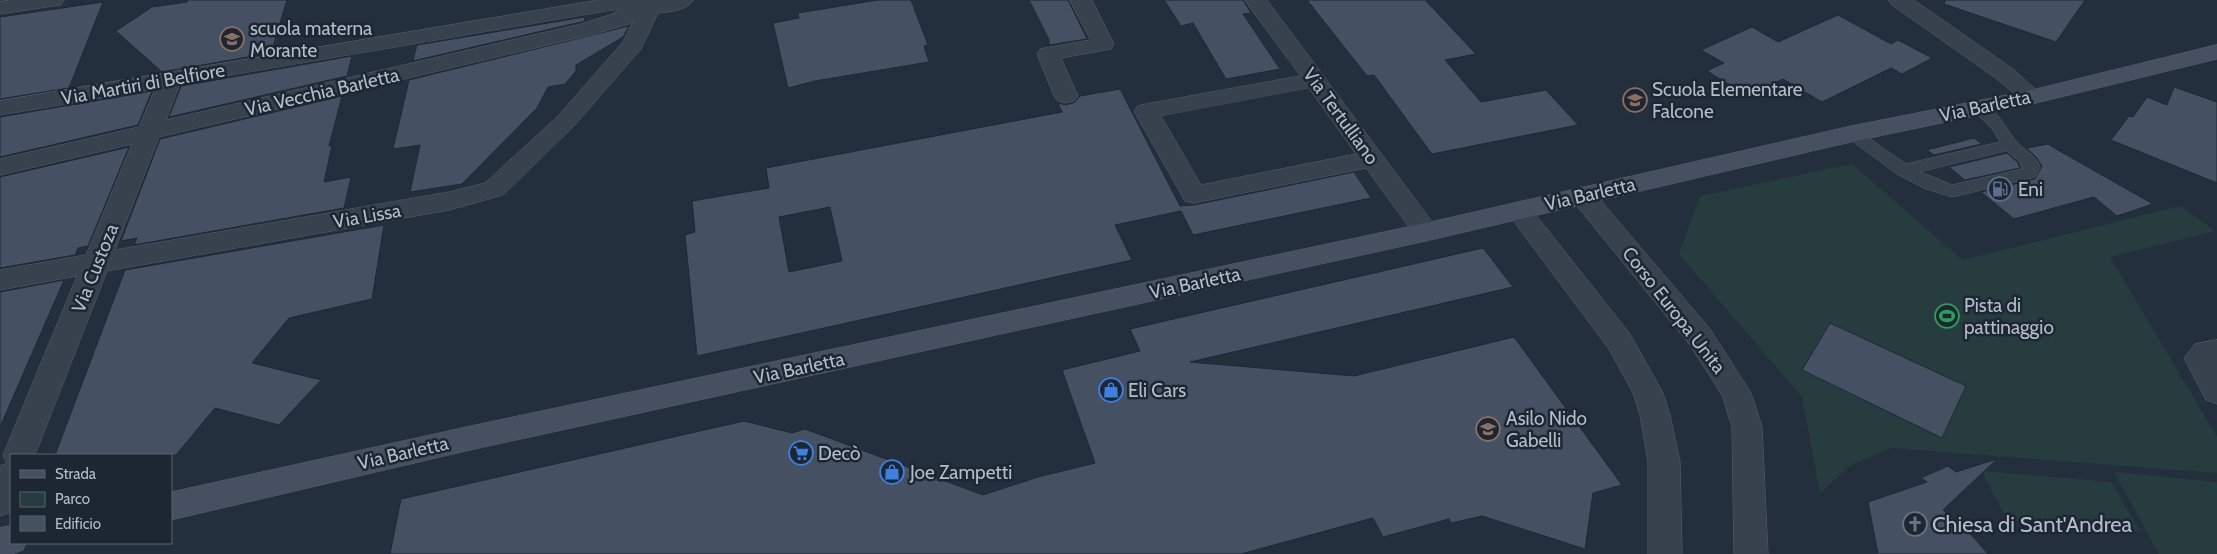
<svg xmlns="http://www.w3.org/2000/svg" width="2217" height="554" viewBox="0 0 2217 554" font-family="Cabin,sans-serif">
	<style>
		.green { fill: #263c3f }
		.building { fill: #455162; stroke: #1f2835; fill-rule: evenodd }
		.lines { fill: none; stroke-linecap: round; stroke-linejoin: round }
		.lane-casing { stroke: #565f6c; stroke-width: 1 }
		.street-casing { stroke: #565f6c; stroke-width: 1 }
		.secondary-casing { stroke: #565f6c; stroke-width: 1 }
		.lane { fill: #38414e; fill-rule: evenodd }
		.street { fill: #38414e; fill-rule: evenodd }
		.secondary { fill: #465061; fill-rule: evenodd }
		.labels { text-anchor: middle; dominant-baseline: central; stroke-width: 5; stroke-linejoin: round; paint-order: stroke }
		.poi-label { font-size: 19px; fill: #b4bcc9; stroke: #1d2633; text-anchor: start }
		.street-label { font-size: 19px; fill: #b4bcc9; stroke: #1d2633 }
		.near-poi-label { font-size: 22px; fill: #b4bcc9; stroke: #1d2633; text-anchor: start }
	</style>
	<rect width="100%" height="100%" fill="#242f3e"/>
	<g class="green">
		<polygon points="1852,164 1962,260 2180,206 2215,231 2110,257 2217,437 2217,473 1892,448 1851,465 1820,493 1802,397 1679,254 1700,196"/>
		<polygon points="1982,471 2111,482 2140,531 2007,520"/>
		<polygon points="2114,472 2217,482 2217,554 2159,554"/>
	</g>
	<g class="building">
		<polygon points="188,0 287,0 271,53 162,72 116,31 152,7 187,2"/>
		<polygon points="878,0 911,0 928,45 924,46 929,62 815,81 788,88 773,23 799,18 798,13"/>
		<polygon points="1029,0 1068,0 1087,39 1049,45 1049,40"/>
		<polygon points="1164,0 1243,0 1251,13 1243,14 1280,69 1226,79 1193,23 1181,26"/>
		<polygon points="1307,0 1425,0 1476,54 1445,60 1481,102 1546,90 1578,125 1432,154 1374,75 1367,76"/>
		<polygon points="1945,0 2085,0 2056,42 1944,4"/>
		<polygon points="103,2 69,88 0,99 0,17"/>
		<polygon points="1838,15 1891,44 1898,40 1932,58 1902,74 1891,68 1822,102 1783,79 1748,96 1707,71 1724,63 1701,50 1752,27 1778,42"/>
		<polygon points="584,17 585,21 581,22 413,61 417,45"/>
		<polygon points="629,26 623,37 576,65 576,71 565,84 548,87 537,108 462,184 410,192 420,145 393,149 409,80"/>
		<polygon points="352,56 347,76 169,117 181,86"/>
		<polygon points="2174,87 2217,102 2217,183 2111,140 2129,116 2133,117 2147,97 2167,105"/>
		<path d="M 1120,89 L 1180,206 L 1194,205 L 1354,172 L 1371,198 L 1193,235 L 1181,211 L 1115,225 L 1132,260 L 697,356 L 685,235 L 695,232 L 692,201 L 769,188 L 766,168 L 1062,112 L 1058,103 L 1066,105 L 1075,102 L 1080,96 ZM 830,207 L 842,261 L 789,272 L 779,217 Z"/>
		<polygon points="152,91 138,125 0,157 0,117"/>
		<polygon points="342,96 329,146 332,145 324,182 351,177 344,208 134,245 137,238 121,241 160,139"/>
		<polygon points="1974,138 1982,144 1934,155 1927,150"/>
		<polygon points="2048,144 2056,149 2153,204 2117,216 2094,197 2014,219 1981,192 2035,179 2042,166 2036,157 2027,148"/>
		<polygon points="129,147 88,246 78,248 75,255 0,268 0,177"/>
		<polygon points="2007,153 2018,163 2020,168 1965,180 1949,167"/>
		<polygon points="384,225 372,299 289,318 252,363 321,380 279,425 215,408 176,455 55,455 125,270"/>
		<polygon points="1483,248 1513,287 1190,362 1354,376 1514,337 1622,485 1593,493 1585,549 1482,516 1451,523 1449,519 1383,537 1373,518 1241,554 390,554 401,499 744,421 792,433 805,429 983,495 1038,477 1095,463 1062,370 1140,351 1130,329"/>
		<polygon points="64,280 0,427 0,292"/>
		<polygon points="1830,323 1966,386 1942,438 1802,370"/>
		<polygon points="1997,459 1943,510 1967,530 1988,554 1878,554 1868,502 1927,482 1921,478 1948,466 1956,472"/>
	</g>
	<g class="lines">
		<g class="lane-casing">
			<path id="lane" d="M 1978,102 C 1997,107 2005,128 2016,141 C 2025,152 2034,152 2040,167 L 2035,177 L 1952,197 L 1924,188 L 1897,174 L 1843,134 L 1845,130 L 1857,130 L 1906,164 L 2000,142 L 1993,130 L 1970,107 L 1972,104 ZM 2007,151 L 2020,162 L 2022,169 L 1952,185 L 1920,172 Z"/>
		</g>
		<g class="street-casing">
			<g id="street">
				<polygon points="10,0 64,0 61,5 53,6 0,14 0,2"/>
				<path d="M 599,0 L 694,0 C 687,10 670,12 658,13 L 641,49 L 574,126 L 503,195 L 449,210 L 107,271 L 35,455 L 11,455 L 11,512 L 0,516 L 0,466 L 7,463 L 3,455 L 77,276 L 0,290 L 0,270 L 86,255 L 132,144 L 0,175 L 0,159 L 139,127 L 155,89 L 0,115 L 0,101 ZM 619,9 L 613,14 L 581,24 L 166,120 L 180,84 ZM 634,19 L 623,42 L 558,116 L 485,183 L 449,192 L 115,250 L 159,137 L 594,34 L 629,24 Z"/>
				<polygon points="1070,0 1092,0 1114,44 1111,49 1061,58 1078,96 1074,101 1066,103 1058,101 1054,96 1037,54 1040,49 1090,40"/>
				<path d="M 1245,0 L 1267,0 L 1435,226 L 1439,232 L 1435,238 L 1426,241 L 1417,238 L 1366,168 L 1194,203 L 1185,201 L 1134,111 L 1138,106 L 1146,104 L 1300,76 ZM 1309,88 L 1356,154 L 1201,185 L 1161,116 Z"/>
				<polygon points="1889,0 1914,0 2013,69 2044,97 2040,102 2032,104 2024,102 1997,79 1892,5"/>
				<polygon points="1582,187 1591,189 1710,329 1751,393 1762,427 1768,554 1734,554 1732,427 1722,395 1690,345 1573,201 1569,195 1573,189"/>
				<polygon points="1519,202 1528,205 1630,334 1663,393 1670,415 1680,462 1682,554 1648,554 1648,462 1640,415 1633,393 1609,349 1506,211 1510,205"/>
				<polygon points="2217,340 2217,404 2206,400 2184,358 2195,344"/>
			</g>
		</g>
		<g class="secondary-casing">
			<g id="secondary">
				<polygon points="2217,45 2217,59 2032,104 1851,142 1426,241 466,451 171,520 171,492 466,427 1426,223 1851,126 2032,90"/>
				<polygon points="11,526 11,543 26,543 23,550 12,554 0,554 0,528"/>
			</g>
		</g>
		<use href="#lane" class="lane"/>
		<use href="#street" class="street"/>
		<use href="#secondary" class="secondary"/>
	</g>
	<defs>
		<g id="school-ring" transform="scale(1.25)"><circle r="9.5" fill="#1d2633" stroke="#8d6e63" stroke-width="1.5"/><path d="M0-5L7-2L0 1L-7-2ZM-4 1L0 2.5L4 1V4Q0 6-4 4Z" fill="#8d6e63"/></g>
		<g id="fuel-ring" transform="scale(1.25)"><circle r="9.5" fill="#1d2633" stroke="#5c6f8a" stroke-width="1.5"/><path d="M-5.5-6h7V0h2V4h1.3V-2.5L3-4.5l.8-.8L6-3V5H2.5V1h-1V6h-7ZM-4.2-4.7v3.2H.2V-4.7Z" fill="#5c6f8a"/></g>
		<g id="stadium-ring" transform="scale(1.25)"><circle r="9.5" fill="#1d2633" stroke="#2e9e5b" stroke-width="1.5"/><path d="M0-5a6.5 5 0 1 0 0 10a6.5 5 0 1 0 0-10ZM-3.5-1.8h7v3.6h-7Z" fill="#2e9e5b"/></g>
		<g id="shop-ring" transform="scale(1.25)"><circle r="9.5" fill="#1d2633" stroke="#3f7fe0" stroke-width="1.5"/><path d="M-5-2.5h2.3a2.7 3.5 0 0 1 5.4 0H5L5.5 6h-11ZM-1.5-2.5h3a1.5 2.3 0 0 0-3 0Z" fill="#3f7fe0"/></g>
		<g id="supermarket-ring" transform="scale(1.25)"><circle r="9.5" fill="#1d2633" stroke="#3f7fe0" stroke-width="1.5"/><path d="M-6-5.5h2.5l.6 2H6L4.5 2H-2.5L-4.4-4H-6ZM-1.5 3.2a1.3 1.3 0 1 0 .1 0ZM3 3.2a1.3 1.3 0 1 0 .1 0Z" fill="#3f7fe0"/></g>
		<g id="church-ring" transform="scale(1.25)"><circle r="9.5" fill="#1d2633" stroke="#6b7280" stroke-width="1.5"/><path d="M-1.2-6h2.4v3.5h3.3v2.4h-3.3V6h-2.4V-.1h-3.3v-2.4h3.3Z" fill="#6b7280"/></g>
	</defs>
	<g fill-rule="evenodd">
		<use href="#school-ring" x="232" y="39"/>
		<use href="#school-ring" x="1635" y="100"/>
		<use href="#fuel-ring" x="2000" y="189"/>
		<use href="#stadium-ring" x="1947" y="316"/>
		<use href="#shop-ring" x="1111" y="390"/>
		<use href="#school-ring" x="1488" y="429"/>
		<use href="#supermarket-ring" x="801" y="453"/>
		<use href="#shop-ring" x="892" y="472"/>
		<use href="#church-ring" x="1915" y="524"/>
	</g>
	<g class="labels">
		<g class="poi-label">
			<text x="250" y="28">scuola materna<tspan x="250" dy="22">Morante</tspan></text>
			<text x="1652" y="89">Scuola Elementare<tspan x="1652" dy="22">Falcone</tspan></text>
			<text x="2018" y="189">Eni</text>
			<text x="1964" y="305">Pista di<tspan x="1964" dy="22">pattinaggio</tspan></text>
			<text x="1128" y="390">Eli Cars</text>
			<text x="1506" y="418">Asilo Nido<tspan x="1506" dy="22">Gabelli</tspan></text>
			<text x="818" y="453">Decò</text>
			<text x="910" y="472">Joe Zampetti</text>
		</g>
		<g class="street-label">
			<text transform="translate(143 84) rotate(-10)">Via Martiri di Belfiore</text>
			<text transform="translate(322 92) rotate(-13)">Via Vecchia Barletta</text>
			<text transform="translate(1985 106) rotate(-12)">Via Barletta</text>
			<text transform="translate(1341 116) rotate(54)">Via Tertulliano</text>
			<text transform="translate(1590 194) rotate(-13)">Via Barletta</text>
			<text transform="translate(367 216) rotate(-10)">Via Lissa</text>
			<text transform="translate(95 268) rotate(-68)">Via Custoza</text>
			<text transform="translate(1195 283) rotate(-12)">Via Barletta</text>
			<text transform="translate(1674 310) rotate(52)">Corso Europa Unita</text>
			<text transform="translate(799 368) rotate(-12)">Via Barletta</text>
			<text transform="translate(403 453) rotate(-13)">Via Barletta</text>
		</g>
		<g class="near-poi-label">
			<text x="1932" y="524">Chiesa di Sant'Andrea</text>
		</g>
	</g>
	<rect x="10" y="454" width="162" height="90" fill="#1d2633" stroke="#59626f"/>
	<rect x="20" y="470" width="25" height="8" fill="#465061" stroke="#59626f"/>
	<text x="55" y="479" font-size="15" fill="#b4bcc9">Strada</text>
	<rect x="20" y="492" width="25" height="15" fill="#263c3f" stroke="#59626f"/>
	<text x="55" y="504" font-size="15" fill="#b4bcc9">Parco</text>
	<rect x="20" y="516" width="25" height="15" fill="#455162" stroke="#59626f"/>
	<text x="55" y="529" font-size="15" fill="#b4bcc9">Edificio</text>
</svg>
